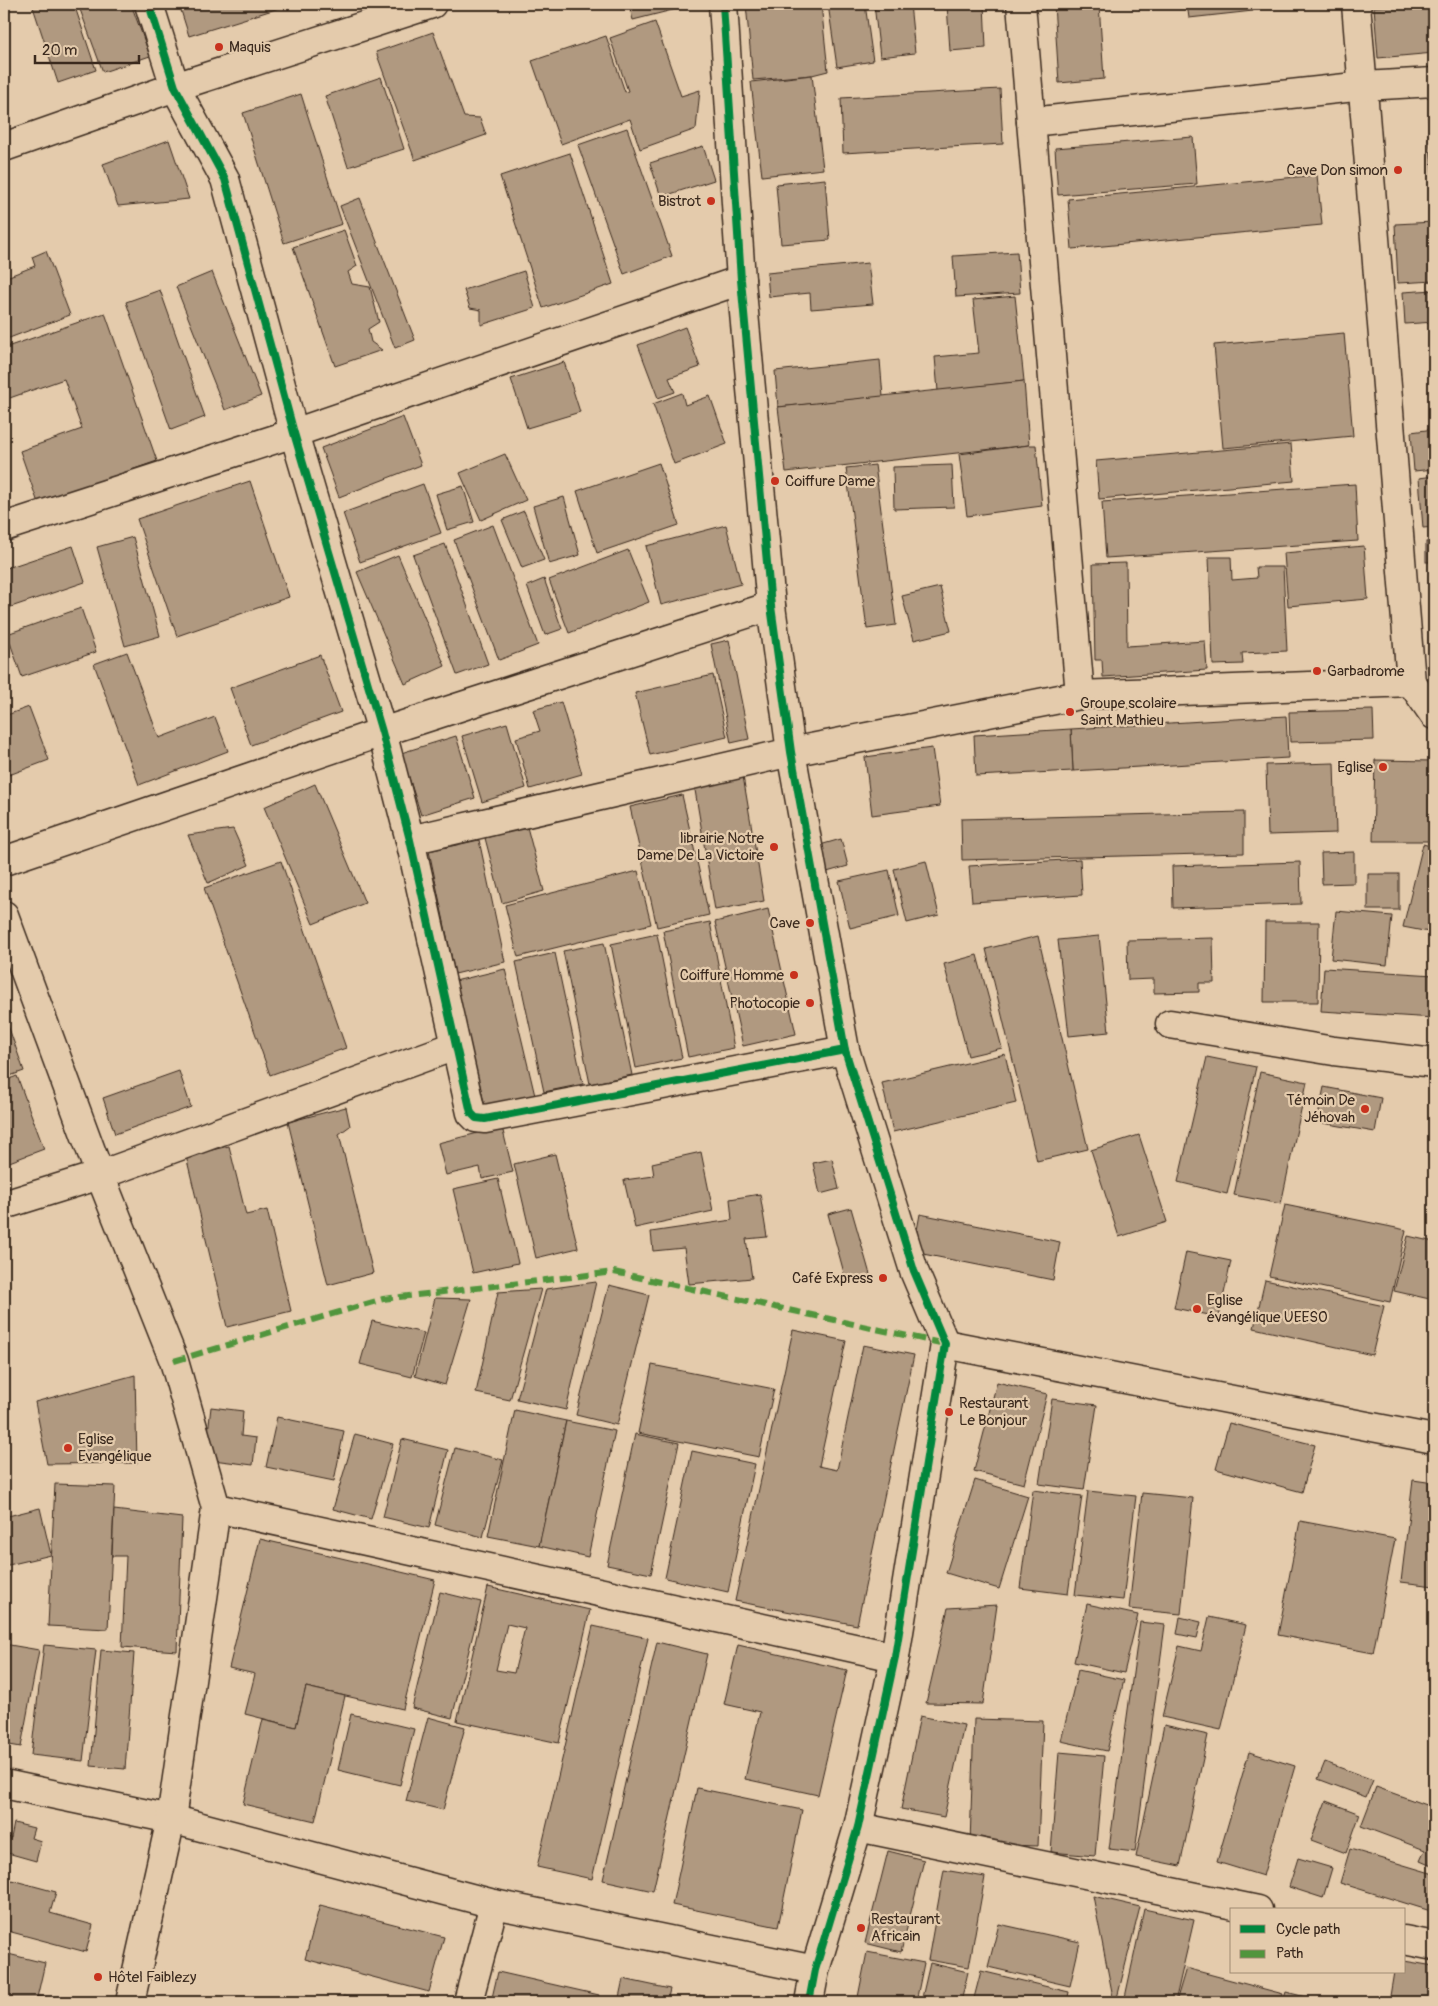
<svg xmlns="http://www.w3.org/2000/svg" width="1438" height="2006" viewBox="0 0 1438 2006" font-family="Pangolin,sans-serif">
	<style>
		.building { fill: #b09980; stroke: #3b2a1e; fill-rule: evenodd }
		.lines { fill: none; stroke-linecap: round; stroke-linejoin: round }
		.minor-casing { stroke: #3b2a1e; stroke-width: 31 }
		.minor { stroke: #e4cbac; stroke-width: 28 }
		.quiet { stroke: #51953d; stroke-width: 6; stroke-dasharray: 12 6; stroke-linecap: butt }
		.cycleway-casing { stroke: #e4cbac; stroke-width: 11 }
		.cycleway { stroke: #00873e; stroke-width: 8 }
		.poi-dot { fill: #c8321e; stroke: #e4cbac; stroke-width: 2 }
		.labels { text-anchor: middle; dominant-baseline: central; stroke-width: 4.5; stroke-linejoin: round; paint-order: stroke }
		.poi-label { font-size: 15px; fill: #3b2a1e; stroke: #e4cbac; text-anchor: start }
	</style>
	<rect width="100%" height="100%" fill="#e4cbac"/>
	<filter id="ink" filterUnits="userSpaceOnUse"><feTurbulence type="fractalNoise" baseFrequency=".02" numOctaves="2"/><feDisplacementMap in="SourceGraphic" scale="10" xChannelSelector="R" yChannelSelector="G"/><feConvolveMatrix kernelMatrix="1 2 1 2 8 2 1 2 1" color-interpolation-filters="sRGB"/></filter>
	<g filter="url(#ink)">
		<g class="building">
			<polygon points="32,4 74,4 96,70 58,83"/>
			<polygon points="78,4 131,4 150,56 103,72"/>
			<polygon points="179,4 292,4 189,36"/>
			<polygon points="629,4 696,4 633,20"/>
			<polygon points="746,4 821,4 828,71 812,75 753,80"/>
			<polygon points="828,4 865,4 873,61 837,67"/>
			<polygon points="874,4 910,4 915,53 880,57"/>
			<polygon points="947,4 984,4 986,48 950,51"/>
			<polygon points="1054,4 1099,4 1104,79 1059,83"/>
			<polygon points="1187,4 1253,4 1253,11 1189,18"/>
			<polygon points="1414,4 1434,4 1434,53 1378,58 1374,7"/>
			<polygon points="655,22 681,96 700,90 696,129 640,149 630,119 561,144 532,61 606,36 625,92 628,91 610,38"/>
			<polygon points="433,32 464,117 480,118 486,135 415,160 376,52"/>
			<polygon points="812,75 823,169 762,176 751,82"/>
			<polygon points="381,77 404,149 348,167 325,96"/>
			<polygon points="1000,89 1003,144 843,153 841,98"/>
			<polygon points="301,94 342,224 284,243 243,113"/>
			<polygon points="1434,115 1434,200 1428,116"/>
			<polygon points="627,128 672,256 624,274 578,145"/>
			<polygon points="1193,137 1197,184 1058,195 1055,148"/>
			<polygon points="169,140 189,199 118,206 103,164"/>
			<polygon points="703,146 714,180 661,197 650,163"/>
			<polygon points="570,153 613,284 543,308 500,176"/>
			<polygon points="1317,175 1322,225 1072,249 1068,199"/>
			<polygon points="825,179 830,240 781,244 776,184"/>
			<polygon points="360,198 415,340 395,348 340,206"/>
			<polygon points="1434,222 1434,281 1398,283 1395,224"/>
			<polygon points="344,230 357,266 348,272 352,284 370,287 379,322 368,329 371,342 382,350 335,366 293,247"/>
			<polygon points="46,251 70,315 4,340 4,278 35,266 32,257"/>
			<polygon points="1017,252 1020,293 956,297 953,256"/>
			<polygon points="868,263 873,304 811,309 810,293 769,297 767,273"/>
			<polygon points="524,271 535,308 481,325 481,310 470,308 464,290"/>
			<polygon points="212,272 261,396 225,410 176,287"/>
			<polygon points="160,290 205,417 171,430 126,302"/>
			<polygon points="1434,290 1434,322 1405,324 1403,292"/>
			<polygon points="1015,296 1024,381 938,391 935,357 979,353 973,300"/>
			<polygon points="105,313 157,461 38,503 20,451 82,429 64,379 4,400 4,348"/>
			<polygon points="685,327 700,367 669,378 675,392 658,398 638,345"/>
			<polygon points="1344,333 1353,436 1223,448 1214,345"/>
			<polygon points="880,360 883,397 778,407 775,371"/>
			<polygon points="564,362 580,412 527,428 511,379"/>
			<polygon points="1024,381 1029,445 786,472 778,407"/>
			<polygon points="682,393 685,405 710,396 727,444 674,464 653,404"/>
			<polygon points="403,417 421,465 339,497 321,448"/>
			<polygon points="1434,429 1434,469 1414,471 1411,432"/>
			<polygon points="1291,444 1294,481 1099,499 1096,461"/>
			<polygon points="1029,445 1036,445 1042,506 967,516 959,454"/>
			<polygon points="505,454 526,500 481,520 460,473"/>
			<polygon points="659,463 679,525 597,553 577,491"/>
			<polygon points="875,465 896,625 867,629 846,468"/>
			<polygon points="952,465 954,507 894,509 893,467"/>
			<polygon points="1434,476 1434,527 1423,528 1419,478"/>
			<polygon points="250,481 289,597 177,636 137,519"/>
			<polygon points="423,484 441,533 360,562 343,513"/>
			<polygon points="1355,484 1358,541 1106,558 1102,502"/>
			<polygon points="463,486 474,522 447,530 436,494"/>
			<polygon points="564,497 580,555 549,564 533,506"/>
			<polygon points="524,511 544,560 522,568 502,520"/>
			<polygon points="493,525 538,645 499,660 454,540"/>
			<polygon points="726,525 741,584 661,605 646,546"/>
			<polygon points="133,537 160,636 125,646 97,547"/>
			<rect x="1426" y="542" width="8" height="20"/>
			<polygon points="445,544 488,664 457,675 413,555"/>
			<polygon points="73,546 85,582 8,608 4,594 4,569"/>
			<polygon points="1364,546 1368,599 1288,606 1284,553"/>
			<polygon points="628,550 649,602 569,633 549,580"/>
			<polygon points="398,555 445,666 405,684 357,572"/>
			<polygon points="1209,557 1231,557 1232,580 1257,578 1256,567 1283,567 1287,651 1242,653 1243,664 1213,665"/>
			<polygon points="1126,563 1127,646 1205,641 1207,670 1103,677 1102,660 1095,660 1093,564"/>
			<polygon points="544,579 562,629 545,635 527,586"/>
			<polygon points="940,587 951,631 914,640 902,596"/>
			<polygon points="81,608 96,652 22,677 7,634"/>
			<polygon points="729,640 749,739 731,743 711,644"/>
			<polygon points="127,652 159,738 215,717 228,751 139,785 94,664"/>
			<polygon points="320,655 341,712 251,745 230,688"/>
			<polygon points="713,675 727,737 650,755 635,693"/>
			<polygon points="561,702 582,774 530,789 516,738 540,731 533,710"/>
			<polygon points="29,707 49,760 9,775 4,761 4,716"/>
			<polygon points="1373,710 1374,740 1290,742 1289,712"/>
			<polygon points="1286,716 1288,758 1073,771 1071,729"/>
			<polygon points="507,723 526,788 482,802 462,736"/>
			<polygon points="1071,729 1073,771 976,776 974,735"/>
			<polygon points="456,736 475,798 421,815 401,753"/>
			<polygon points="932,748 940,806 872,815 865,757"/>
			<polygon points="1375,760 1434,761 1432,841 1373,841"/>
			<polygon points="1334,763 1336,833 1268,835 1266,765"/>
			<polygon points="743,776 764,901 715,910 694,784"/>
			<polygon points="315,784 365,903 313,924 264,807"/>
			<polygon points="682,795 709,915 657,927 630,807"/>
			<polygon points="1244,812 1244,853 962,860 961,819"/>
			<polygon points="527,827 544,891 502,903 485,838"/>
			<polygon points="233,829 249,865 208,883 188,835"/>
			<polygon points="841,839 848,866 827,872 820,845"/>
			<polygon points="479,840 505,962 455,974 429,851"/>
			<polygon points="1423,844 1434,847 1434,933 1403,927"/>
			<polygon points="1354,852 1354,883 1322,884 1321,853"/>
			<polygon points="1080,859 1082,895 972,902 969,866"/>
			<polygon points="281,861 346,1048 270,1075 204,888"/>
			<polygon points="926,861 939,915 907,923 894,869"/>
			<polygon points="1300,862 1301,904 1173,908 1172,866"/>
			<polygon points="889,870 899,916 850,928 839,881"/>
			<polygon points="638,871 651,924 518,957 505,905"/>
			<rect x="1368" y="874" width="31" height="36"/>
			<polygon points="768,909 796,1034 743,1046 715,922"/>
			<polygon points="1336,911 1392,916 1387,965 1331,959"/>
			<polygon points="710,922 734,1048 688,1057 663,931"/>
			<polygon points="1265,922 1319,922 1318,1002 1264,1002"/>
			<polygon points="657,934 682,1058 636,1068 611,944"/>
			<polygon points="1038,936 1088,1149 1037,1161 986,949"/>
			<polygon points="1099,936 1109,1032 1069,1036 1058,940"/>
			<polygon points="1213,938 1214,983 1199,983 1199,992 1154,993 1154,979 1128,980 1127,940"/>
			<polygon points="604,943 632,1075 590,1084 563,951"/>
			<polygon points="555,953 583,1084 544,1092 516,962"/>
			<polygon points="977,955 1002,1048 968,1056 944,964"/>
			<polygon points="1324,968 1434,975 1434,1018 1321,1011"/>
			<polygon points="505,969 536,1100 486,1111 455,981"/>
			<polygon points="4,1014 24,1071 4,1078"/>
			<polygon points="1005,1054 1016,1103 893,1132 882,1083"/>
			<polygon points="1207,1057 1256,1067 1227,1194 1178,1182"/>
			<polygon points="179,1071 191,1107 115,1134 103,1098"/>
			<polygon points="1260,1072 1307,1082 1281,1204 1234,1195"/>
			<polygon points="17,1076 44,1149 4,1164 4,1081"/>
			<polygon points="1324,1087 1381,1098 1375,1132 1317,1122"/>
			<polygon points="346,1107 350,1126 339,1134 373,1273 328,1285 288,1122"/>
			<polygon points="502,1127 513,1172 482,1179 480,1167 446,1175 438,1143"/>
			<polygon points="1139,1135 1167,1222 1119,1237 1091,1150"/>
			<polygon points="229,1146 246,1215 267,1210 291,1311 227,1327 186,1156"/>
			<polygon points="701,1152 713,1211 635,1228 624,1180 654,1176 652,1163"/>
			<polygon points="555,1154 578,1248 536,1258 514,1164"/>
			<polygon points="832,1159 839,1189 820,1194 813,1163"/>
			<polygon points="498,1179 518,1263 473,1273 453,1189"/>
			<polygon points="760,1194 767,1237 746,1239 752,1278 689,1284 684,1248 653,1251 651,1232 732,1220 730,1199"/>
			<polygon points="1285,1205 1406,1230 1390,1302 1269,1276"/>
			<polygon points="851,1208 871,1278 847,1284 828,1214"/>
			<polygon points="920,1214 1060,1242 1053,1280 913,1252"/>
			<polygon points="1408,1236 1434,1242 1434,1300 1394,1291"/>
			<polygon points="1186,1252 1231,1261 1219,1317 1174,1308"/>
			<polygon points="1265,1280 1384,1306 1372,1355 1254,1328"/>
			<polygon points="596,1282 566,1410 517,1399 546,1289"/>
			<polygon points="609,1285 649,1295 617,1425 576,1415"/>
			<polygon points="541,1289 510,1400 476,1393 498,1292"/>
			<polygon points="435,1298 471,1299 445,1385 415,1376"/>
			<polygon points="372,1321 424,1333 412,1377 360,1364"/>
			<polygon points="793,1330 846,1341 819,1466 837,1470 863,1345 914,1355 857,1625 735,1601"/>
			<polygon points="652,1365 774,1389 759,1457 638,1433"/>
			<polygon points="135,1375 137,1463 47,1464 35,1402"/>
			<polygon points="997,1382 1047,1394 1024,1484 974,1471"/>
			<polygon points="1052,1399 1097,1405 1084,1490 1039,1484"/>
			<polygon points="211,1407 243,1411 241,1436 256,1438 253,1465 205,1459"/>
			<polygon points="515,1410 566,1421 539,1546 488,1536"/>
			<polygon points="277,1417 344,1431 334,1481 266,1467"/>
			<polygon points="566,1421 615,1431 588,1557 539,1546"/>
			<polygon points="1229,1423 1315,1445 1302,1492 1216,1469"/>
			<polygon points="355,1434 393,1444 371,1519 333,1509"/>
			<polygon points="635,1434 679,1443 651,1574 607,1565"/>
			<polygon points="402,1439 448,1450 429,1528 383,1517"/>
			<polygon points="455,1448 503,1460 483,1537 435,1525"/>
			<polygon points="692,1451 755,1464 728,1592 665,1578"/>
			<polygon points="975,1480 1028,1496 999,1589 946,1573"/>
			<polygon points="1413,1480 1434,1483 1434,1586 1401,1582"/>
			<polygon points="55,1484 115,1486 108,1629 48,1626"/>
			<polygon points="1033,1490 1082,1496 1068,1594 1020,1588"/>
			<polygon points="1088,1491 1136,1496 1123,1600 1075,1595"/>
			<polygon points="1142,1493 1193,1498 1181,1614 1129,1609"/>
			<polygon points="40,1508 51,1555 4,1566 4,1517"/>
			<polygon points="114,1510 182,1518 177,1651 122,1647 126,1556 112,1556"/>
			<polygon points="1300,1521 1395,1539 1373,1653 1278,1635"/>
			<polygon points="260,1539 435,1580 403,1709 306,1687 296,1727 245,1714 255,1674 229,1668"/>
			<path d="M 488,1587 L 590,1610 L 559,1743 L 457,1721 ZM 507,1624 L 525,1628 L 514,1673 L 496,1670 Z"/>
			<polygon points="440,1592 481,1602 452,1718 412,1708"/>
			<polygon points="1087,1604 1138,1615 1124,1673 1074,1662"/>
			<polygon points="997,1605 983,1704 926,1703 948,1608"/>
			<polygon points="1180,1617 1201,1622 1197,1638 1177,1634"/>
			<polygon points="1209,1617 1246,1625 1221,1730 1162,1717 1179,1646 1201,1651"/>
			<polygon points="1140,1622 1165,1625 1135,1852 1109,1849"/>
			<polygon points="593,1626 648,1638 592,1879 537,1867"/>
			<polygon points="657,1642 707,1654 653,1891 603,1880"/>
			<polygon points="4,1644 39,1650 21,1747 4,1744"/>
			<polygon points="44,1645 96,1650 83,1761 31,1755"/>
			<polygon points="738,1645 847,1670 818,1795 745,1779 760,1712 724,1704"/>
			<polygon points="101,1650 134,1653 125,1769 91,1766"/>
			<polygon points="1078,1670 1124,1680 1107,1751 1061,1741"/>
			<polygon points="306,1687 345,1696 315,1821 243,1804 263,1719 296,1727"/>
			<polygon points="351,1714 414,1729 400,1785 338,1770"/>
			<polygon points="920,1716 964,1725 944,1817 901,1809"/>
			<polygon points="428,1717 465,1727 443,1810 406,1801"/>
			<polygon points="974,1719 1043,1721 1038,1846 970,1844"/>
			<polygon points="1164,1725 1208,1735 1180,1866 1136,1857"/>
			<polygon points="1059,1752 1104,1756 1095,1856 1051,1852"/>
			<polygon points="1249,1752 1295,1766 1263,1876 1217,1862"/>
			<polygon points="1325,1762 1373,1780 1366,1797 1318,1779"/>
			<polygon points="1376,1787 1434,1808 1434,1867 1420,1861 1425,1850 1361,1826"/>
			<polygon points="697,1788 802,1810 778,1927 672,1905"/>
			<polygon points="1326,1801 1360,1814 1346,1853 1311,1840"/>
			<polygon points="14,1823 34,1828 31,1838 41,1841 36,1861 4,1852 4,1836 11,1838"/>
			<polygon points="1350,1849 1434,1874 1434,1912 1340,1883"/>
			<polygon points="888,1851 924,1860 901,1952 865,1943"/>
			<polygon points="1298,1858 1332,1868 1323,1898 1289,1887"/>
			<polygon points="944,1870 985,1877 969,1967 928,1960"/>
			<polygon points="4,1878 56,1892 50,1913 93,1925 86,1952 4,1930"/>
			<polygon points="1093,1896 1140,1907 1116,2002 1114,2002"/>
			<polygon points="320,1905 444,1937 429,1992 305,1959"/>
			<polygon points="1144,1909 1194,1920 1175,2002 1124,2002"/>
			<polygon points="999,1924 1080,1942 1070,1986 988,1967"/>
			<polygon points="867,1952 924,1963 916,2002 857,2002"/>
			<polygon points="4,1953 45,1963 36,2002 4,2002"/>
			<polygon points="1404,1961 1434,1966 1434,2002 1389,2002 1394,1972 1404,1972"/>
			<polygon points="930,1963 968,1972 961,2002 921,2002"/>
			<polygon points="1186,1968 1283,1994 1280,2002 1176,2002"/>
			<polygon points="981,1971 1069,1992 1067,2002 973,2002"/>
			<polygon points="498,1972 599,1995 597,2002 491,2002"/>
			<polygon points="623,1979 670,1989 667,2002 618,2002"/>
			<polygon points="1286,1992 1325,2002 1283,2002"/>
			<polygon points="699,1995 732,2002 697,2002"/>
			<polygon points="38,1996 71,2002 36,2002"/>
			<polygon points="343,1996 375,2002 342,2002"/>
			<polygon points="409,1997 427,2001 427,2002 408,2002"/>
		</g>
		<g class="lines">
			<g class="minor-casing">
				<g id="minor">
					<polyline points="149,4 175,87 225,179 294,433 382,732 410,840 471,1113 476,1118 485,1119 845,1050"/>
					<polyline points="723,4 741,280 771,606 791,752 845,1050 914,1271 945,1344 895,1657 858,1827 815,1970 809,2002"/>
					<polyline points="1021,4 1080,695"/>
					<polyline points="1356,4 1411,682 1434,715"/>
					<polyline points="1031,122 1364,86 1434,82"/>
					<polyline points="4,147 175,87 432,4"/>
					<polyline points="4,527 294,433 741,280"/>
					<polyline points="410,840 791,752 1080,695 1411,682"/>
					<polyline points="4,861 382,732 771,606"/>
					<polyline points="4,915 100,1175 174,1361 216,1508"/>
					<polyline points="1170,1024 1334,1051 1434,1063"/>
					<polyline points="4,1205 100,1175 455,1046"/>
					<polyline points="945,1344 1434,1439"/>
					<polyline points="4,1784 171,1819 494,1904 815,1970"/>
					<polyline points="858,1827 1258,1910"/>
					<polyline points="1404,1940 1434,1946"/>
					<polyline points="130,2002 171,1819 216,1508 895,1657"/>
					<polyline points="468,2002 494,1904"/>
				</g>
			</g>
			<use href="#minor" class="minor"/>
			<polyline class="quiet" points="174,1361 383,1299 614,1272 945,1344"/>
			<g class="cycleway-casing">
				<g id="cycleway">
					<polyline points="149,4 175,87 225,179 294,433 382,732 410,840 471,1113 476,1118 485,1119 845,1050"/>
					<polyline points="723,4 741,280 771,606 791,752 845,1050 914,1271 945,1344 895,1657 858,1827 815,1970 809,2002"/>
				</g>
			</g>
			<use href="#cycleway" class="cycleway"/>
		</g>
	</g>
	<g class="poi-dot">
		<circle cx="219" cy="47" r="5"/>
		<circle cx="1398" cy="170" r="5"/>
		<circle cx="711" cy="201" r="5"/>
		<circle cx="775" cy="481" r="5"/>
		<circle cx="1317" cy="671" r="5"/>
		<circle cx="1070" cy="712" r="5"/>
		<circle cx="1383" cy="767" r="5"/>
		<circle cx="774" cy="847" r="5"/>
		<circle cx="810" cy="923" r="5"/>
		<circle cx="794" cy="975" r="5"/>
		<circle cx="810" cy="1003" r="5"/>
		<circle cx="1365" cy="1109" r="5"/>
		<circle cx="883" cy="1278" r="5"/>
		<circle cx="1197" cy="1309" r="5"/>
		<circle cx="949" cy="1412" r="5"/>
		<circle cx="68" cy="1448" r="5"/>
		<circle cx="861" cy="1928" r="5"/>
		<circle cx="98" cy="1977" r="5"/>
	</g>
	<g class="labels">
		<g class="poi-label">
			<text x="229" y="47">Maquis</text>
			<text x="1388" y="170" text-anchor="end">Cave Don simon</text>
			<text x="701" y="201" text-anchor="end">Bistrot</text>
			<text x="785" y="481">Coiffure Dame</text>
			<text x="1327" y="671">Garbadrome</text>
			<text x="1080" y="703">Groupe scolaire<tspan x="1080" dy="17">Saint Mathieu</tspan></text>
			<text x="1373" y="767" text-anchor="end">Eglise</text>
			<text x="764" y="838" text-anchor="end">librairie Notre<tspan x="764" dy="17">Dame De La Victoire</tspan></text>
			<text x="800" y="923" text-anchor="end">Cave</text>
			<text x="784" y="975" text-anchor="end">Coiffure Homme</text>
			<text x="800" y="1003" text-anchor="end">Photocopie</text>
			<text x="1355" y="1100" text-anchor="end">Témoin De<tspan x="1355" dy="17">Jéhovah</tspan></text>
			<text x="873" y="1278" text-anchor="end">Café Express</text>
			<text x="1207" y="1300">Eglise<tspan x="1207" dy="17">évangélique UEESO</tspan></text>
			<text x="959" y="1403">Restaurant<tspan x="959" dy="17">Le Bonjour</tspan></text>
			<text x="78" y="1439">Eglise<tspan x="78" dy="17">Evangélique</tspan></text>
			<text x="871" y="1919">Restaurant<tspan x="871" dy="17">Africain</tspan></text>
			<text x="108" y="1977">Hôtel Faiblezy</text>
		</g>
	</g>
	<rect width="1438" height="2006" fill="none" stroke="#e4cbac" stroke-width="20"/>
	<rect x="10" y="10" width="1418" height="1986" fill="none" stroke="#3b2a1e" stroke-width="2" filter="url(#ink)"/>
	<rect x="1230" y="1908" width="175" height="65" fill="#e4cbac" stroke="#a08b73"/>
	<rect x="1240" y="1925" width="25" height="8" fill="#00873e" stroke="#a08b73"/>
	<text x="1276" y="1934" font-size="15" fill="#3b2a1e">Cycle path</text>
	<rect x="1240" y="1950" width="25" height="8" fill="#51953d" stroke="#a08b73"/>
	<text x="1276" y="1958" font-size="15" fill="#3b2a1e">Path</text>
	<path d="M35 55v8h104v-8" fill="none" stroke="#3b2a1e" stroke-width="2.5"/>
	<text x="42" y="55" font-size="15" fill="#3b2a1e" stroke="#e4cbac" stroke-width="4" paint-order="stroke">20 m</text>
</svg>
